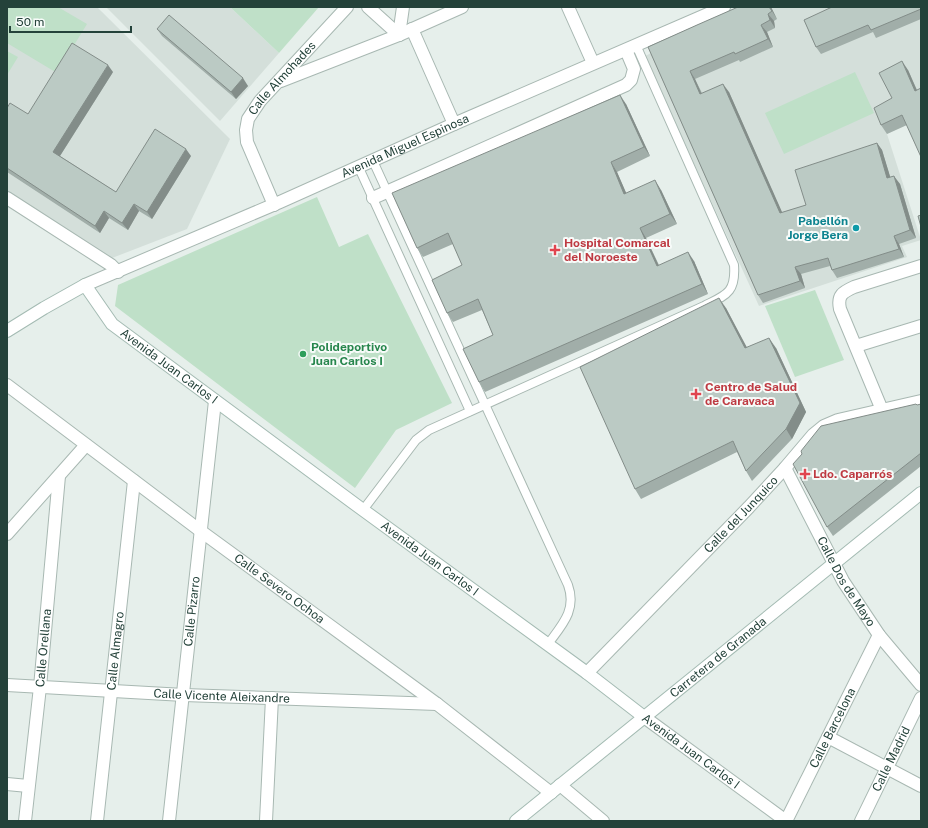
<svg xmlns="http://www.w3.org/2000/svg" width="928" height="828" viewBox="0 0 928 828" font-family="'Public Sans',sans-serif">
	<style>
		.built { fill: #d4dfda }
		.green { fill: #bfe0c8 }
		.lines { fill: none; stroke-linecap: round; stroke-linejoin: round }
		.lane-casing { stroke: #a8b8b2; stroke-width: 10 }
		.street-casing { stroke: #a8b8b2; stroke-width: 14 }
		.secondary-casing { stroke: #a4bbb3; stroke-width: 14 }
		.lane { stroke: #fff; stroke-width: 8 }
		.street { stroke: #fff; stroke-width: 12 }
		.secondary { stroke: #fff; stroke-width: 12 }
		.wall { fill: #a1aea9 }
		.shaded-wall { fill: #838d89 }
		.building { fill: #bbcac4; stroke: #838d89 }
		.culture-dot { fill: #0f9aa8; stroke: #f7fbf9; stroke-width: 1.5 }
		.health-dot { fill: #e0444e; stroke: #f7fbf9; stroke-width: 1.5 }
		.leisure-dot { fill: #2e9e5b; stroke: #f7fbf9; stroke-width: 1.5 }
		.labels { text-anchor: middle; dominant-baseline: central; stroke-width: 4; stroke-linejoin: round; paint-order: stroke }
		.street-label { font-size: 12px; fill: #24423a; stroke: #f7fbf9 }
		.culture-label { font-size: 12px; font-weight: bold; fill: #0d838f; stroke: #f7fbf9; text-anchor: end }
		.health-label { font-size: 12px; font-weight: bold; fill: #be3a42; stroke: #f7fbf9; text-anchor: start }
		.leisure-label { font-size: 12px; font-weight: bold; fill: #27864d; stroke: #f7fbf9; text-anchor: start }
	</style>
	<rect width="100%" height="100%" fill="#e6efeb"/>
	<g class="built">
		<polygon points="7,7 97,7 230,139 187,229 112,258 7,192"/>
		<polygon points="106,7 230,7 279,53 220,121"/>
		<polygon points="750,7 921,7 921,117 887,134 921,240 902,246 907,257 759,306 645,56"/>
	</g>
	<g class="green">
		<polygon points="7,7 58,7 87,24 57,73 7,43"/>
		<polygon points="230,7 319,7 279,53"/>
		<polygon points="7,51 18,57 7,75"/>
		<polygon points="855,72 874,113 784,154 765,113"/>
		<polygon points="317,197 339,247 368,234 452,403 396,430 355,488 115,306 118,285"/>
		<polygon points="815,290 844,360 795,377 765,306"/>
	</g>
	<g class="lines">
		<g class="lane-casing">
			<g id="lane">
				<path d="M 373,161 L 568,585 C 577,610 562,625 548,644"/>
				<polyline points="359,168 470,411"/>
				<path d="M 363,510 L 416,440 L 429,430 L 704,306 C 726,295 736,293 734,265 L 636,45"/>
			</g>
		</g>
		<g class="street-casing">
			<g id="street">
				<polyline points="368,7 399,35"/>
				<polyline points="568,7 593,63"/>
				<polyline points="412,29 454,124"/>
				<polyline points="399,35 403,7"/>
				<polyline points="281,81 399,35 462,7"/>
				<polyline points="7,198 111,265 118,272"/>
				<polyline points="373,198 626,85 631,80 634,69 626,50"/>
				<path id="s1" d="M 274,205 L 247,142 L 246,130 L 248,119 L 260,101 L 347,7"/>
				<path id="s2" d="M 85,285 L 280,202 L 454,124 L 724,7"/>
				<polyline points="856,346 921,326"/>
				<path id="s3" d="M 7,385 L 202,532 L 437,704 L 551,793"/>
				<path d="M 882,410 L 840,309 C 837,295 843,292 854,287 L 921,266"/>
				<path id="s4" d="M 785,468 L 843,581 L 879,635 L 921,685"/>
				<polyline points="7,534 86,445"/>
				<path id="s5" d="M 587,673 L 749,507 L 785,468 L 813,435 L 824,426 L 838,420 L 921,401"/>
				<path id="s6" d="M 7,685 L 184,695 L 437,704"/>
				<path id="s7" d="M 644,717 L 786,821"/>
				<polyline points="828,737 921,786"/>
				<polyline points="7,784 28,786"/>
				<polyline points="560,785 603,821"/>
				<path id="s8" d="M 25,821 L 40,687 L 59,476"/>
				<path id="s9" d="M 97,821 L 134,481"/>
				<path id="s10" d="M 169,821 L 215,401"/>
				<polyline points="266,821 272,698"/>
				<path id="s11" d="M 786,821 L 879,635"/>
				<path id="s12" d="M 861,821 L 921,698"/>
			</g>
		</g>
		<g class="secondary-casing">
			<g id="secondary">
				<path id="s13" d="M 7,331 L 44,308 L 85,285 L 112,324 L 363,510 L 587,673 L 644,717"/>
				<path id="s14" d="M 516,821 L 921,493"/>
			</g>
		</g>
		<use href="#lane" class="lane"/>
		<use href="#street" class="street"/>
		<use href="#secondary" class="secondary"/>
	</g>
	<g class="wall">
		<polygon points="771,7 777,19 774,21 775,28 767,32 773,47 740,62 739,60 695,79 702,93 729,92 782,213 806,205 877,143 882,150 890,177 900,184 916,238 899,244 904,257 837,278 832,270 830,266 801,274 805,288 763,303 758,295 648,47"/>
		<polygon points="921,7 921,19 876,38 873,32 821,54 816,47 804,20"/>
		<polygon points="157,29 248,86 236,99 162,36"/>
		<polygon points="908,70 917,90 907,125 887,134 881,125 892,98"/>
		<polygon points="113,72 60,156 116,192 191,156 152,219 139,211 128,230 109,218 100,233 7,172 7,108 28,114"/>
		<polygon points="626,104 650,156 617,172 626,193 661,190 677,224 646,238 659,265 694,261 708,294 485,392 479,382 493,335 482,310 453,322 447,313 462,265 453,244 423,257 417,248"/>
		<polygon points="726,308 746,347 776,348 806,412 792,439 752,481 746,471 737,452 641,499 635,489"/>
		<polygon points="921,404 921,466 833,536 827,527 802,454"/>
	</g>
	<g class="shaded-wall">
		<polygon points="769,7 771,7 777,19 772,11"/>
		<polygon points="768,14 774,21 775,28 770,20"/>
		<polygon points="761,25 767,32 773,47 768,39"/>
		<polygon points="902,61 908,70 921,100 915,91"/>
		<polygon points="108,65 113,72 58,159 53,152"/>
		<polygon points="690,71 695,79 705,102 700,94"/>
		<polygon points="243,78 248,86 236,99 231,92"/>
		<polygon points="723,84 729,92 786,221 780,213"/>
		<polygon points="620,95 626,104 650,156 644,147"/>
		<polygon points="877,143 882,150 893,186 887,178"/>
		<polygon points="186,149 191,156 152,219 147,212"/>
		<polygon points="611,162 617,172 631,204 624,194"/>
		<polygon points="894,176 900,184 916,238 910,230"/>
		<polygon points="655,180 661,190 677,224 670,214"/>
		<polygon points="134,204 139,211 128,230 122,223"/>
		<polygon points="104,211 109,218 100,233 95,226"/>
		<polygon points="640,228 646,238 663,275 657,266"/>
		<polygon points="894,236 899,244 904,257 899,249"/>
		<polygon points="688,252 694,261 708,294 702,284"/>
		<polygon points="795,267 801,274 805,288 800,281"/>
		<polygon points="719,298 726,308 752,357 745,348"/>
		<polygon points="769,338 776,348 806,412 792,439 786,429"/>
	</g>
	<g class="building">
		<polygon points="738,7 769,7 772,11 768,14 770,20 761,25 768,39 735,54 734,52 690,71 700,94 723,84 780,213 806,205 795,170 877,143 887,178 894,176 910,230 894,236 899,249 832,270 828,258 795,267 800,281 758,295 648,47 697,25"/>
		<polygon points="832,7 921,7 921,9 871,30 868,25 816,47 804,20"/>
		<polygon points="169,15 243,78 231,92 157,29"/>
		<polygon points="72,43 108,65 53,152 116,192 155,129 186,149 147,212 134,204 122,223 104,211 95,226 7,168 7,108 10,103 28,114"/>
		<polygon points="902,61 915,91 921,88 921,157 902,115 881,125 874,108 892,98 879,73"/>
		<polygon points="620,95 644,147 611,162 624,194 655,180 670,214 640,228 657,266 688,252 702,284 479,382 463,349 493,335 478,299 447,313 432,280 462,265 448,233 417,248 392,193"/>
		<polygon points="921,215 921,227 918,216"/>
		<polygon points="719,298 745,348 769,338 800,403 786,429 746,471 733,441 635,489 580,367"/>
		<polygon points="916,404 917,405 921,404 921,453 827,527 793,464 802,454 801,451 821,426"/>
	</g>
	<circle class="culture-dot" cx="856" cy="228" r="4"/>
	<g class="health-dot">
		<path d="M553 244h4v4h4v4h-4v4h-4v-4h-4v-4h4z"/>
		<path d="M694 388h4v4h4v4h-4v4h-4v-4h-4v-4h4z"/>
		<path d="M803 468h4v4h4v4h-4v4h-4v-4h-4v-4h4z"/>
	</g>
	<circle class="leisure-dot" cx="303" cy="354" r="4"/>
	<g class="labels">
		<g class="street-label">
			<text stroke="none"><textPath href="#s1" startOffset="145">Calle Almohades</textPath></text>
			<text stroke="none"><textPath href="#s2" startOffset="349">Avenida Miguel Espinosa</textPath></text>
			<text stroke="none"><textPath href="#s13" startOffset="209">Avenida Juan Carlos I</textPath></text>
			<text stroke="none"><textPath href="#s5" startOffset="221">Calle del Junquico</textPath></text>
			<text stroke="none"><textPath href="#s13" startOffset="533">Avenida Juan Carlos I</textPath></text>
			<text stroke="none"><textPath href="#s4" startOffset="129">Calle Dos de Mayo</textPath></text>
			<text stroke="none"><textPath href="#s3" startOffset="340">Calle Severo Ochoa</textPath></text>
			<text stroke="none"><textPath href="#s10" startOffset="211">Calle Pizarro</textPath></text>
			<text stroke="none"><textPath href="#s8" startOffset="174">Calle Orellana</textPath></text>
			<text stroke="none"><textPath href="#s9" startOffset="171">Calle Almagro</textPath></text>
			<text stroke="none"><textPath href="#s14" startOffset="260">Carretera de Granada</textPath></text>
			<text stroke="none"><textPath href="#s6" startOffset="215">Calle Vicente Aleixandre</textPath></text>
			<text stroke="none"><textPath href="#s11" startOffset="104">Calle Barcelona</textPath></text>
			<text stroke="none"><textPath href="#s7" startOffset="58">Avenida Juan Carlos I</textPath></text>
			<text stroke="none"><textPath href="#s12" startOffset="69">Calle Madrid</textPath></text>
		</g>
		<g class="culture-label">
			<text x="848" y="221">Pabellón<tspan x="848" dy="14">Jorge Bera</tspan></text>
		</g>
		<g class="health-label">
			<text x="564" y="243">Hospital Comarcal<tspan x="564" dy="14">del Noroeste</tspan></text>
			<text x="705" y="387">Centro de Salud<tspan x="705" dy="14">de Caravaca</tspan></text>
			<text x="813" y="474">Ldo. Caparrós</text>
		</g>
		<g class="leisure-label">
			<text x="311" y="347">Polideportivo<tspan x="311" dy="14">Juan Carlos I</tspan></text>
		</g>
	</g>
	<rect width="928" height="828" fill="none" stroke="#24423a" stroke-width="16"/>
	<path d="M10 26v6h121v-6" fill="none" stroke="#24423a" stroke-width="2"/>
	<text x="16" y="26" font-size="12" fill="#24423a" stroke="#f7fbf9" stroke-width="3" paint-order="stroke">50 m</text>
</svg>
